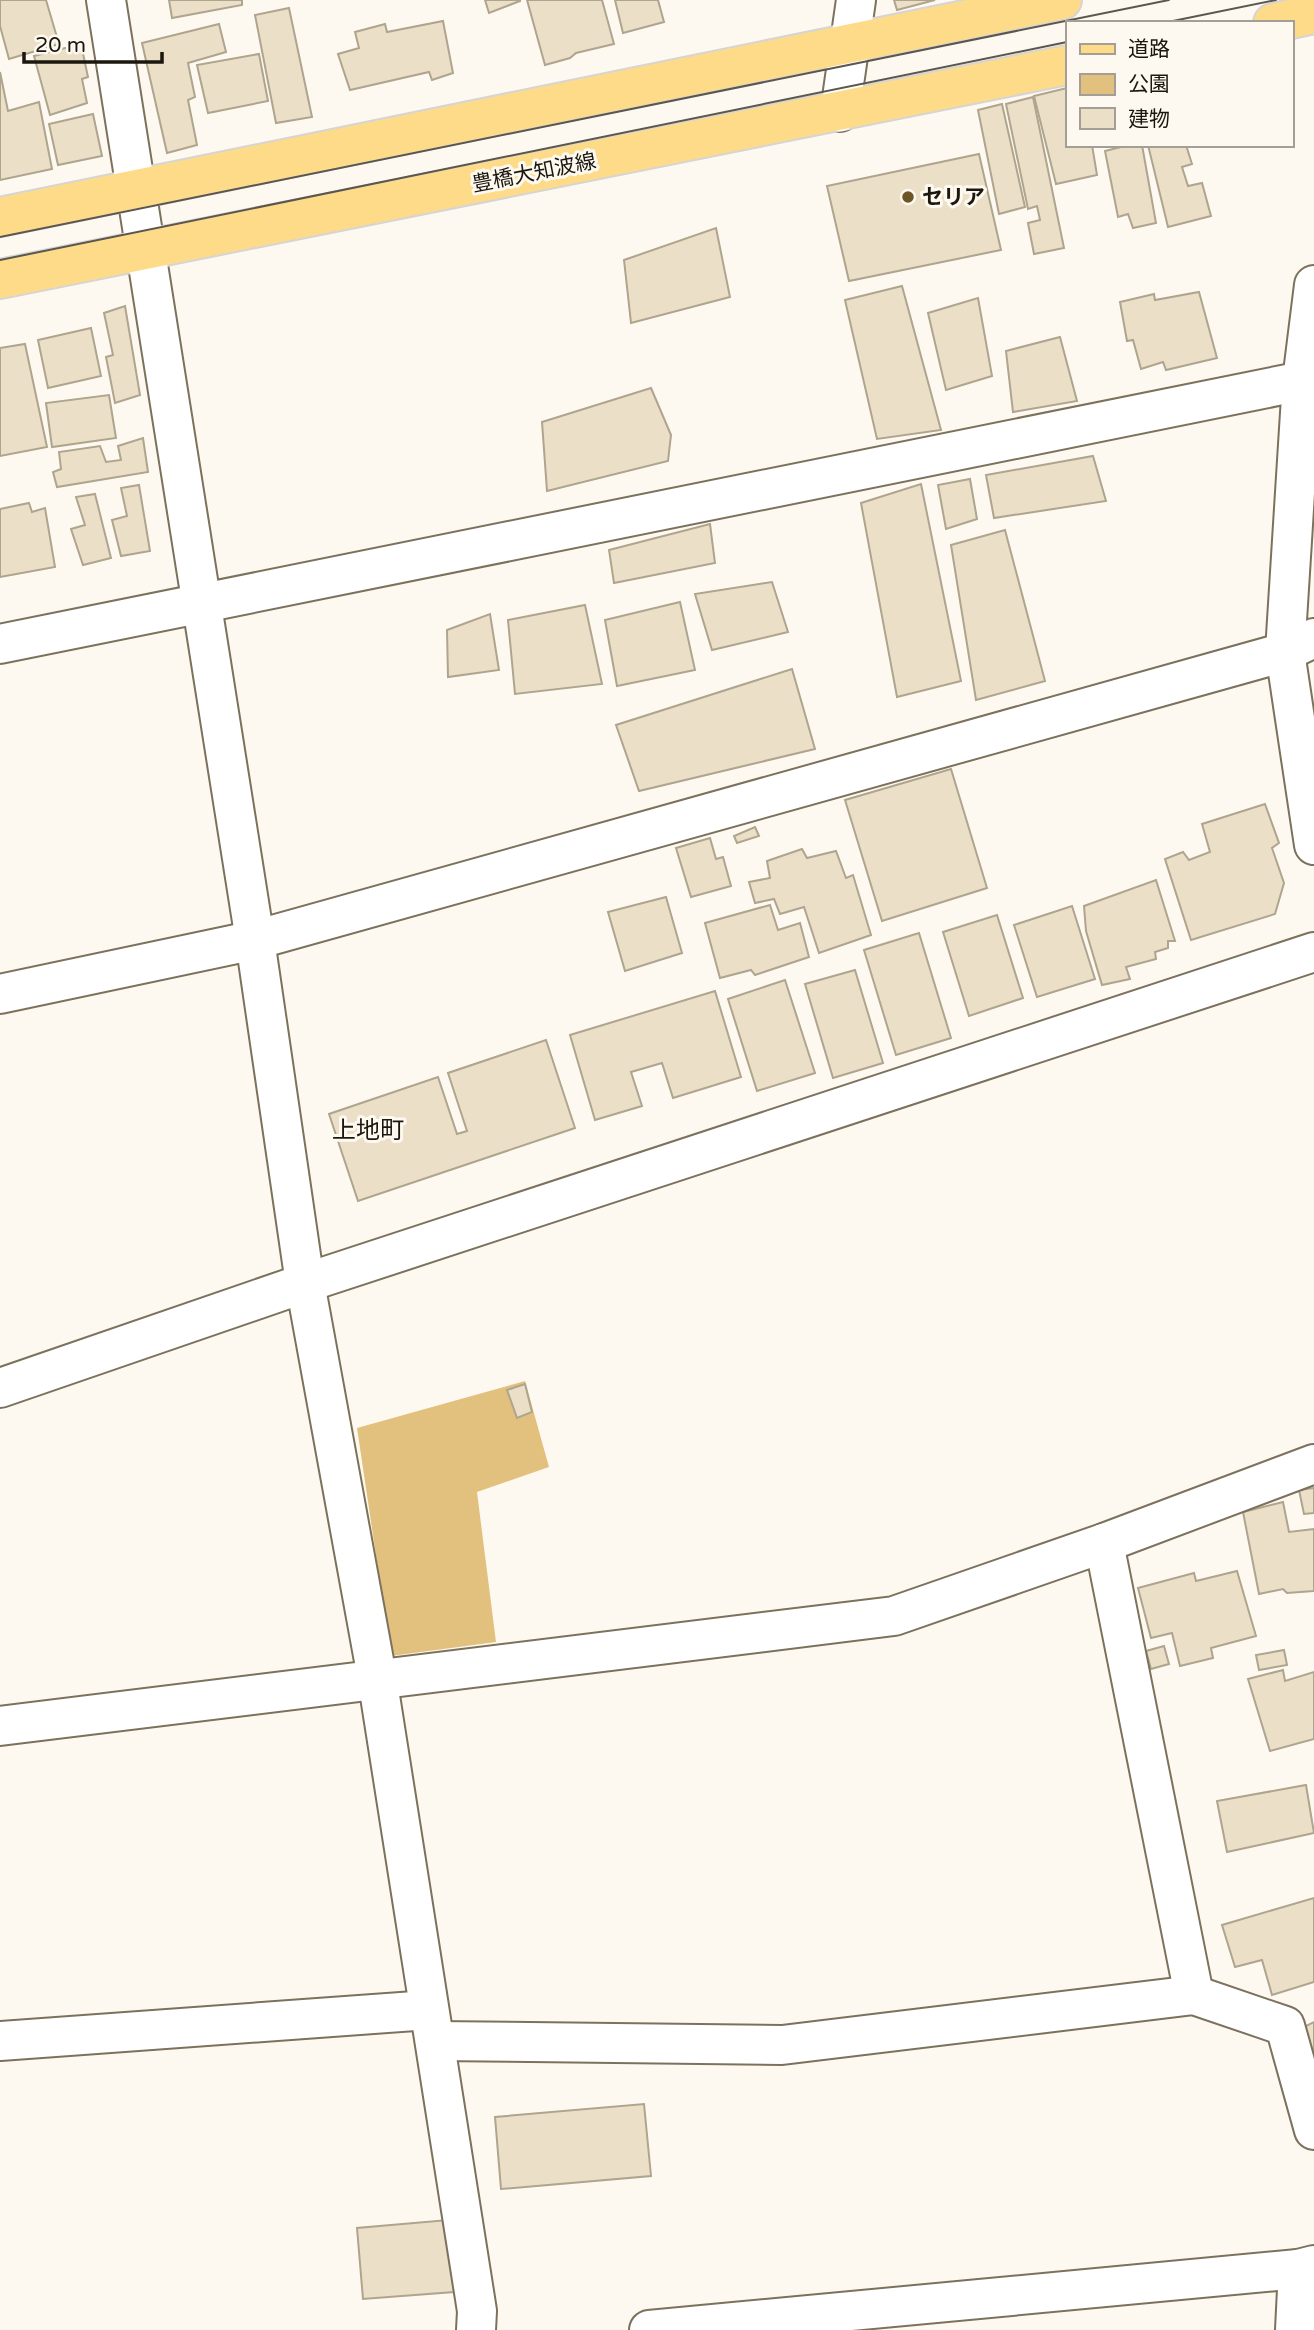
<svg xmlns="http://www.w3.org/2000/svg" width="1314" height="2330" viewBox="0 0 1314 2330" font-family="'Varela Round','Noto Sans JP',sans-serif">
	<style>
		.green { fill: #e2c17e }
		.building { fill: #ebdfc7; stroke: #afa48d; stroke-width: 2 }
		.lines { fill: none; stroke-linecap: round; stroke-linejoin: round }
		.minor-casing { stroke: #7c715c; stroke-width: 42 }
		.major-casing { stroke: #d6d5d4; stroke-width: 42 }
		.minor { stroke: #fff; stroke-width: 38 }
		.major { stroke: #fedb88; stroke-width: 38 }
		.tram { stroke: #5b574e; stroke-width: 2 }
		.poi-dot { fill: #6c5626; stroke: #fef9f0; stroke-width: 2.5 }
		.labels { text-anchor: middle; dominant-baseline: central; stroke-width: 6; stroke-linejoin: round; paint-order: stroke }
		.street-label { font-size: 21px; fill: #1b170e; stroke: #fef9f0 }
		.poi-label { font-size: 21px; font-weight: bold; fill: #1b170e; stroke: #fef9f0; text-anchor: start }
		.quarter-label { font-size: 24px; fill: #1b170e; stroke: #fef9f0 }
	</style>
	<rect width="100%" height="100%" fill="#fef9f0"/>
	<polygon class="green" points="525,1381 549,1467 477,1492 496,1642 391,1656 357,1428"/>
	<g class="building">
		<polygon points="0,0 46,0 59,44 9,59 0,26"/>
		<polygon points="169,0 242,0 242,5 172,18"/>
		<polygon points="485,0 520,0 520,1 489,13"/>
		<polygon points="527,0 602,0 614,44 576,53 570,58 545,65"/>
		<polygon points="615,0 658,0 664,22 623,33"/>
		<polygon points="894,0 935,0 897,10"/>
		<polygon points="289,8 312,117 276,123 255,15"/>
		<polygon points="443,21 453,73 432,80 429,72 350,90 338,54 359,48 355,32 385,24 387,32"/>
		<polygon points="219,24 226,52 188,63 195,97 188,100 197,145 167,153 142,43"/>
		<polygon points="81,44 88,77 82,79 87,103 50,115 34,56"/>
		<polygon points="259,54 268,101 208,113 197,65"/>
		<polygon points="0,72 8,111 39,102 52,169 0,180"/>
		<polygon points="1067,88 1067,145 1092,145 1097,175 1056,184 1034,96"/>
		<polygon points="1033,97 1064,248 1034,254 1028,223 1040,220 1037,206 1028,209 1006,104"/>
		<polygon points="1002,104 1025,207 999,214 978,110"/>
		<polygon points="93,114 102,156 58,165 49,124"/>
		<polygon points="1129,145 1142,145 1156,223 1133,228 1128,214 1118,217 1105,151"/>
		<polygon points="1148,145 1186,145 1192,164 1182,167 1188,186 1202,183 1211,216 1168,227"/>
		<polygon points="979,154 1001,250 849,281 827,186"/>
		<polygon points="716,228 730,297 631,323 624,260"/>
		<polygon points="902,286 941,430 877,439 845,300"/>
		<polygon points="1199,292 1217,358 1166,370 1163,362 1141,369 1133,340 1127,341 1120,302 1154,294 1155,300"/>
		<polygon points="978,298 992,376 946,390 928,313"/>
		<polygon points="125,306 140,395 115,403 106,357 113,355 104,313"/>
		<polygon points="91,328 101,376 48,388 38,340"/>
		<polygon points="1060,337 1077,401 1013,412 1006,351"/>
		<polygon points="25,344 47,447 0,456 0,348"/>
		<polygon points="651,388 671,435 668,461 547,491 542,422"/>
		<polygon points="109,395 116,438 52,447 46,403"/>
		<polygon points="143,438 148,472 57,487 53,472 61,469 59,452 100,446 106,462 121,460 118,446"/>
		<polygon points="1093,456 1106,501 994,518 986,475"/>
		<polygon points="970,479 977,519 946,529 938,485"/>
		<polygon points="921,484 961,681 897,697 861,503"/>
		<polygon points="139,485 150,551 121,556 112,520 127,516 121,488"/>
		<polygon points="95,494 111,558 83,565 71,529 85,525 76,497"/>
		<polygon points="29,503 32,512 45,508 55,567 0,577 0,509"/>
		<polygon points="710,524 715,563 614,583 609,550"/>
		<polygon points="1005,530 1045,681 976,700 951,545"/>
		<polygon points="772,582 788,632 712,650 695,594"/>
		<polygon points="680,602 695,670 617,686 605,620"/>
		<polygon points="585,605 602,684 515,694 508,620"/>
		<polygon points="490,614 499,670 448,677 447,630"/>
		<polygon points="792,669 815,749 639,791 616,725"/>
		<polygon points="951,769 987,888 882,921 845,800"/>
		<polygon points="1265,804 1279,843 1272,848 1284,883 1275,914 1191,940 1165,859 1183,852 1189,860 1210,852 1202,824"/>
		<polygon points="755,827 759,836 737,843 734,836"/>
		<polygon points="710,838 716,859 723,857 731,886 691,897 676,848"/>
		<polygon points="802,849 807,858 836,851 846,878 853,875 871,935 819,953 804,907 780,914 774,899 755,903 749,882 770,878 767,861"/>
		<polygon points="1156,880 1175,941 1168,941 1168,948 1155,952 1156,959 1126,967 1130,979 1102,985 1086,931 1084,906"/>
		<polygon points="666,897 682,953 625,971 608,912"/>
		<polygon points="770,905 778,930 800,923 809,957 755,975 751,970 720,978 705,923"/>
		<polygon points="1072,906 1095,979 1037,997 1014,925"/>
		<polygon points="997,915 1023,998 969,1016 943,932"/>
		<polygon points="919,933 951,1038 896,1055 864,950"/>
		<polygon points="855,970 883,1063 833,1078 805,984"/>
		<polygon points="785,980 815,1073 757,1091 728,999"/>
		<polygon points="715,991 741,1077 673,1098 662,1063 631,1072 642,1106 595,1120 570,1035"/>
		<polygon points="546,1040 575,1128 358,1201 329,1114 438,1077 457,1134 467,1131 448,1073"/>
		<polygon points="525,1384 532,1412 517,1418 507,1390"/>
		<polygon points="1314,1488 1314,1513 1304,1514 1299,1490"/>
		<polygon points="1283,1502 1289,1532 1314,1529 1314,1591 1287,1593 1283,1589 1259,1594 1243,1512"/>
		<polygon points="1237,1571 1256,1636 1211,1648 1213,1658 1180,1666 1172,1633 1151,1638 1138,1588 1194,1573 1196,1581"/>
		<polygon points="1164,1646 1169,1664 1151,1669 1146,1651"/>
		<polygon points="1284,1650 1287,1665 1259,1670 1256,1655"/>
		<polygon points="1283,1670 1285,1681 1314,1672 1314,1739 1270,1751 1248,1679"/>
		<polygon points="1306,1785 1314,1833 1227,1852 1217,1801"/>
		<polygon points="1314,1898 1314,1982 1272,1995 1262,1960 1235,1967 1222,1925"/>
		<polygon points="1314,2022 1314,2054 1302,2028"/>
		<polygon points="644,2104 651,2176 501,2189 495,2117"/>
		<polygon points="448,2220 454,2292 363,2299 357,2228"/>
	</g>
	<g class="lines">
		<g class="minor-casing">
			<g id="minor">
				<polyline points="106,0 255,940 305,1283 377,1677 477,2311 476,2330"/>
				<polyline points="840,112 856,0"/>
				<polyline points="1314,285 1302,381 1285,652 1314,845"/>
				<polyline points="0,644 1302,381"/>
				<polyline points="0,994 255,940 1285,652 1314,638"/>
				<polyline points="0,1388 305,1283 1314,952"/>
				<polyline points="1104,1543 1194,1995"/>
				<polyline points="0,1726 894,1616 1104,1543 1314,1464"/>
				<polyline points="0,2041 429,2010"/>
				<polyline points="435,2041 782,2045 1194,1995 1285,2026 1314,2130"/>
				<polyline points="649,2330 1298,2269 1314,2265"/>
				<polyline points="1295,2330 1298,2269"/>
			</g>
		</g>
		<g class="major-casing">
			<g id="major">
				<polyline points="1273,23 1314,14"/>
				<polyline points="0,217 1062,0"/>
				<polyline points="0,279 1067,65"/>
			</g>
		</g>
		<use href="#minor" class="minor"/>
		<use href="#major" class="major"/>
		<g class="tram">
			<polyline points="1163,23 1276,0"/>
			<polyline points="0,237 1169,0"/>
			<polyline points="0,260 1067,42"/>
		</g>
	</g>
	<circle class="poi-dot" cx="908" cy="197" r="7"/>
	<g class="labels">
		<g class="street-label">
			<text transform="translate(534 173) rotate(-11)">豊橋大知波線</text>
		</g>
		<g class="poi-label">
			<text x="922" y="197">セリア</text>
		</g>
		<g class="quarter-label">
			<text x="368" y="1130">上地町</text>
		</g>
	</g>
	<rect x="1066" y="21" width="228" height="126" fill="#fef9f0" stroke="#a39f96" stroke-width="2"/>
	<rect x="1080" y="44" width="35" height="10" fill="#fedb88" stroke="#a39f96" stroke-width="2"/>
	<text x="1128" y="56" font-size="21" fill="#1b170e">道路</text>
	<rect x="1080" y="74" width="35" height="21" fill="#e2c17e" stroke="#a39f96" stroke-width="2"/>
	<text x="1128" y="91" font-size="21" fill="#1b170e">公園</text>
	<rect x="1080" y="108" width="35" height="21" fill="#ebdfc7" stroke="#a39f96" stroke-width="2"/>
	<text x="1128" y="126" font-size="21" fill="#1b170e">建物</text>
	<path d="M24 52v10h138v-10" fill="none" stroke="#1b170e" stroke-width="3.5"/>
	<text x="35" y="52" font-size="21" fill="#1b170e" stroke="#fef9f0" stroke-width="5" paint-order="stroke">20 m</text>
</svg>
